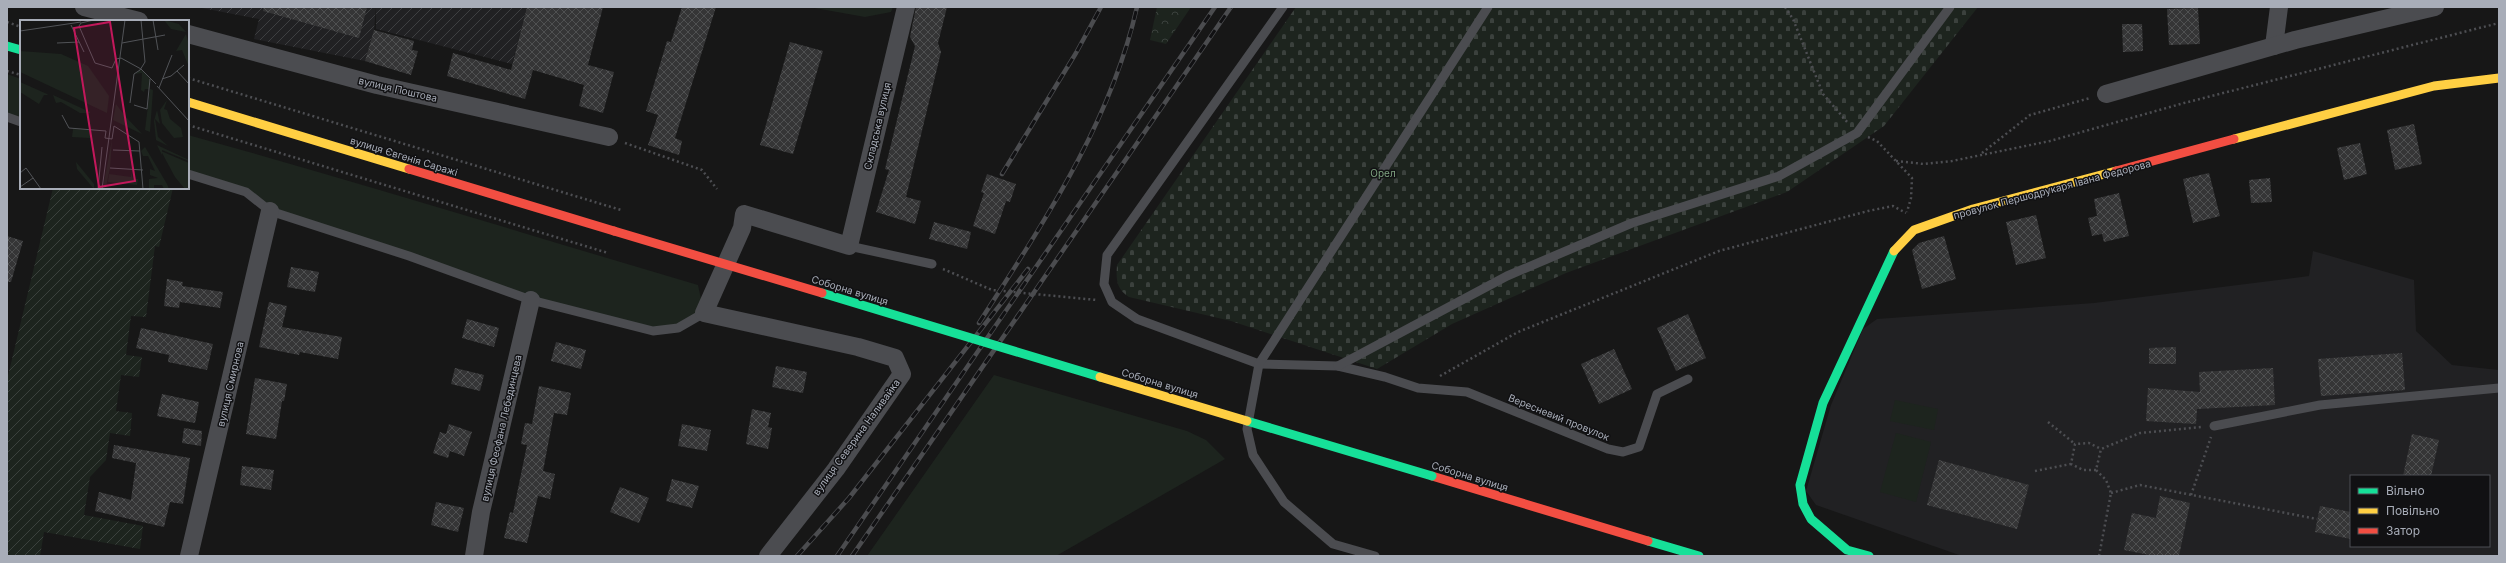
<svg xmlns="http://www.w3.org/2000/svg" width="2506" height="563" viewBox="0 0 2506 563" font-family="Inter,sans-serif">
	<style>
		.built { fill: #212123; fill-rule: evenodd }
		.industrial { fill: url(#industrial-furrows) }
		.grass { fill: #1d241e }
		.forest { fill: url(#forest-crowns) }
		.cemetery { fill: url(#cemetery-stones) }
		.garden { fill: url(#garden-furrows) }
		.building { fill: url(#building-cross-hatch) }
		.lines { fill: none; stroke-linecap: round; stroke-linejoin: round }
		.path { stroke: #4d4e52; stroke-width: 2.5; stroke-dasharray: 2 3; stroke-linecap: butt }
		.lane { stroke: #4b4c50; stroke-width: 9 }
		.street { stroke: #4b4c50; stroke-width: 18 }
		.fast { stroke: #16e098; stroke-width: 9 }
		.slow { stroke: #ffcf43; stroke-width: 9 }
		.jam { stroke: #f24e42; stroke-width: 9 }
		.rail-casing { stroke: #4b4c4f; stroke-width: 4.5 }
		.rail { stroke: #111113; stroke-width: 3; stroke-dasharray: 9; stroke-linecap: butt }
		.fast-bridge { stroke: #16e098; stroke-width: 9 }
		.slow-bridge { stroke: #ffcf43; stroke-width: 9 }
		.jam-bridge { stroke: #f24e42; stroke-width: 9 }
		.labels { text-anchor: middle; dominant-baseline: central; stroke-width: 3; stroke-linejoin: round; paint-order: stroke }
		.street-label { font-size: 10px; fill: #a8adb8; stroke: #111113 }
		.park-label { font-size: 10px; fill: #7fa381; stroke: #111113 }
		.inset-road { fill: none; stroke: #515357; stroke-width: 1 }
		.view { fill: #c2185b; fill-opacity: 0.15; stroke: #c2185b; stroke-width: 2 }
		.inset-edge { fill: none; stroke: #a8adb8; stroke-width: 2 }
	</style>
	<defs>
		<pattern id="industrial-furrows" width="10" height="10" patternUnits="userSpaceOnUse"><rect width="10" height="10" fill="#212123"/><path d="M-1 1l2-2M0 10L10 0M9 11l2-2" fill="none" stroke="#3e3f41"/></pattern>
		<pattern id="forest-crowns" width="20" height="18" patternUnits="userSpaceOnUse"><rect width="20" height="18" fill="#1d241e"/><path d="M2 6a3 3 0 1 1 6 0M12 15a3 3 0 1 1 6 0" fill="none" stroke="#3b413d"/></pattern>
		<pattern id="cemetery-stones" width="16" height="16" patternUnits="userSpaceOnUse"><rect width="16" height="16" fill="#1d241e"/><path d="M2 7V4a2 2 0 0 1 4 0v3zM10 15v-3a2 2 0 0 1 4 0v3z" fill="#3b413d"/></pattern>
		<pattern id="garden-furrows" width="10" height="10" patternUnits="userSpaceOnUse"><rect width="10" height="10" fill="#1d241e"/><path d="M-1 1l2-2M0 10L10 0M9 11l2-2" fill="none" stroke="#3b413d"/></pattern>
		<pattern id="building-cross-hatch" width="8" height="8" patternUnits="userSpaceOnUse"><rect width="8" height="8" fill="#353536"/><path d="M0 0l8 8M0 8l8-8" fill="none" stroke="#4f5051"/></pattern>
	</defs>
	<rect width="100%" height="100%" fill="#171717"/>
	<path class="built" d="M 2313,251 L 2414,280 L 2416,331 L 2452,365 L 2499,370 L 2499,556 L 1962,556 L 1816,505 L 1806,491 L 1831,405 L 1863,329 L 1877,319 L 2094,303 L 2309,276 ZM 2351,476 L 2489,476 L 2489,546 L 2351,546 Z"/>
	<g class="industrial">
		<polygon points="197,7 376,7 374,30 365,61 254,39 259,19"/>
		<polygon points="376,7 527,7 512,64 376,29"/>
	</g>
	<g class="grass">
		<polygon points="809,7 893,7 891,12 865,17"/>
		<polygon points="7,74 21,79 21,122 7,117"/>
		<path d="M 188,135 C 359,182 528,235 698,285 L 704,313 L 678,328 L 653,331 L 531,300 L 270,211 L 246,192 L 188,174 Z"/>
		<polygon points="994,375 1187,431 1206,440 1225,459 1056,556 867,556"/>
		<polygon points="1895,400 1938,409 1934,430 1890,421"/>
		<polygon points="1896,433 1931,442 1916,502 1880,492"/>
	</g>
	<polygon class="forest" points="1157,7 1191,7 1166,44 1150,40"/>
	<path class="cemetery" d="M 1296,7 L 1978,7 L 1884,126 L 1787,192 L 1566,273 L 1452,324 L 1377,369 L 1231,321 L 1129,297 C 1116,289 1116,279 1117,265 Z"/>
	<polygon class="garden" points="53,188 173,188 159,247 155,246 146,317 131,316 126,355 142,357 139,377 121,375 116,411 132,413 130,436 110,433 106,460 90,477 84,515 143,526 140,549 44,532 40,556 7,556 7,380"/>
	<g class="building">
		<polygon points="264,7 367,7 359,38 263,11"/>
		<polygon points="527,7 603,7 588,65 614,72 603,113 579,106 584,85 533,70 525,99 447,76 453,53 511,70"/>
		<polygon points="682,7 716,7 675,138 682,141 679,155 648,145 658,115 646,111 667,41 671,42"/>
		<polygon points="916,7 947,7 938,43 941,52 906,197 921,201 915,224 876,212 889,170 885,169 915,46 910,37"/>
		<polygon points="2198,8 2200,44 2169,45 2167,9"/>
		<polygon points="2122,24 2142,24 2143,51 2123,52"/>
		<polygon points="374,30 414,41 412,50 418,51 411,75 365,61"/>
		<polygon points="790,42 823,51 793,154 760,145"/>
		<polygon points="2414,124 2422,164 2395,170 2387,130"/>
		<polygon points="2360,143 2367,174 2344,180 2337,148"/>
		<polygon points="2209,173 2220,216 2193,223 2183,179"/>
		<polygon points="987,174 1016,184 1010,202 1006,201 995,234 973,226 984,193 981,192"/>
		<polygon points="2270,178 2272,202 2251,203 2249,180"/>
		<polygon points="2119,193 2129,236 2104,242 2102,234 2092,236 2088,218 2097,216 2094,199"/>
		<polygon points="2036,215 2046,258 2016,265 2006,222"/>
		<polygon points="934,222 971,232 967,249 929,239"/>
		<polygon points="7,236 23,241 11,282 7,282"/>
		<polygon points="1944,236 1956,279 1922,289 1912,250 1919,243"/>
		<polygon points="291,267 319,272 315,292 287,287"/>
		<polygon points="167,279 183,282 182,286 223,292 220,308 180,302 179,308 164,306"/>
		<polygon points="269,302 287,306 282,327 342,337 338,359 300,352 299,355 259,347"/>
		<polygon points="1688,314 1706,358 1676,371 1657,328"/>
		<polygon points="467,319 499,328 494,347 462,338"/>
		<polygon points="141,328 213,344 207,370 168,362 169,355 136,348"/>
		<polygon points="556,342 586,350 581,369 551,361"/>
		<polygon points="2176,347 2176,364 2149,364 2149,348"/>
		<polygon points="1614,349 1632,389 1599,404 1581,364"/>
		<polygon points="2402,353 2405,390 2321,396 2318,359"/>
		<polygon points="776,366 807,372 803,393 772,387"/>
		<polygon points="455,368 484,375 480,391 451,384"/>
		<polygon points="2273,368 2275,405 2197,409 2196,424 2146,421 2148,388 2200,392 2199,372"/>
		<polygon points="255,378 287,384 284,401 282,401 276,439 246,434"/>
		<polygon points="539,386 571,393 567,415 554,413 543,471 555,474 550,499 538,496 527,543 504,538 510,512 513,513 527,445 521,444 525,423 532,424"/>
		<polygon points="162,394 199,402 195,423 157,416"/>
		<polygon points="752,409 771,413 768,427 772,428 768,449 746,444"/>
		<polygon points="449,424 472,432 464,456 450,451 448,458 433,453 440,432 446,434"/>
		<polygon points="682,424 711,430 707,451 678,446"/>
		<polygon points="184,428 202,431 201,446 182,443"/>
		<polygon points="2412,434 2439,440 2431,476 2403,476"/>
		<polygon points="114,445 190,458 183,504 170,502 164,527 95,511 99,492 131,500 136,463 112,458"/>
		<polygon points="1939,460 2029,485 2017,529 1927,505"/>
		<polygon points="242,466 274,470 271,490 240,485"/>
		<polygon points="672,479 699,486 692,508 666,501"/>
		<polygon points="620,487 649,498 639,523 610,512"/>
		<polygon points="2160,496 2190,503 2179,556 2155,556 2124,550 2132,513 2156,518"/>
		<polygon points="436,502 464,508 458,532 431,525"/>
		<polygon points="2320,506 2351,512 2351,539 2315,532"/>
	</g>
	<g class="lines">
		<g class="path">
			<polyline points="1785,7 1793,19 1823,94 1848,123"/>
			<polyline points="7,22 21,27"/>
			<polyline points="7,71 21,75"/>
			<polyline points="188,78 621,210"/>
			<polyline points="188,125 608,253"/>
			<polyline points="1868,137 1877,141 1912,178 1911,198 1907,212"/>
			<polyline points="625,143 702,170 717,189"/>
			<polyline points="1982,153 2030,115 2090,98"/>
			<polyline points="1896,161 1924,164 1952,161 2050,141 2184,103 2499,23"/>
			<polyline points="943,269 992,290 1097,300"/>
			<polyline points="1440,376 1518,332 1719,251 1868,211 1893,206 1906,213"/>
			<polyline points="2048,422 2075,444"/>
			<polyline points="2096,470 2083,470 2071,464 2075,444 2089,443 2101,449"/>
			<polyline points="2035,471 2071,464"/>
			<polyline points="2111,493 2140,485 2317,519"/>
			<polyline points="2191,495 2211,437"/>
			<polyline points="2099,556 2111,493 2106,480 2096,470 2101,449 2140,433 2202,427"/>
		</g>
		<g class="lane">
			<polyline points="1283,7 1107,255 1104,284 1112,302 1137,319 1259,364 1338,366 1385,377 1418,388 1467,392 1608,449 1623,452 1639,447 1657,394 1688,379"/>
			<polyline points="7,117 21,122"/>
			<polyline points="188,174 246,192 270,211 409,256 531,300 653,331 678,328 704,313"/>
			<polyline points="849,246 932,264"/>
			<polyline points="1338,366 1507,276 1632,223 1779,176 1857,133 1950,7"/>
			<polyline points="2214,426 2320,405 2499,388"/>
			<polyline points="1375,556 1333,544 1284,502 1253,455 1247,429 1259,364 1488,7"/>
		</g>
		<g class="street">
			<polyline points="84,7 139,21"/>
			<polyline points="188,34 377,85 609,137"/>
			<polyline points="2274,46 2279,7"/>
			<polyline points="2106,94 2295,40 2435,7"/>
			<polyline points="189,556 270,211"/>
			<polyline points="474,556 481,512 531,300"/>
			<polyline points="768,556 836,469 902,374 895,358 858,347 704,313 742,228 744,214 849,246 906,7"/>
		</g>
		<g class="fast">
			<polyline points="7,46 21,50"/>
			<polyline points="1648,541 1699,556"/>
			<polyline points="1869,556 1847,550 1811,519 1803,504 1800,485 1823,403 1894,251"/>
		</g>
		<g class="slow">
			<polyline points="188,102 409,169"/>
			<polyline points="2234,139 2434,86 2499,78"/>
			<polyline points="1894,251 1914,230 1973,209 2116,171"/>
		</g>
		<g class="jam">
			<polyline points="409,169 614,231"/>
			<polyline points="2116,171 2234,139"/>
			<polyline points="1432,476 1648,541"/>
		</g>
		<g class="rail-casing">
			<g id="rail">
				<polyline points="1002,174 1076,53 1101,7"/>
				<path d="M 979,323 C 1043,223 1110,125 1137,7"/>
				<polyline points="797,556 849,498 1028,269"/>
				<polyline points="837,556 1215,7"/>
				<polyline points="852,556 1231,7"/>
			</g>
		</g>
		<use href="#rail" class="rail"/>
		<g class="fast-bridge">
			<polyline points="822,293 1100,377"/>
			<polyline points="1247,421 1432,476"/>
		</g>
		<polyline class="slow-bridge" points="1100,377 1247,421"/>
		<polyline class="jam-bridge" points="614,231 822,293"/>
	</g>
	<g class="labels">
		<g class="street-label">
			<text transform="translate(398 89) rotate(13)">вулиця Поштова</text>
			<text transform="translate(877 126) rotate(-77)">Складська вулиця</text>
			<text transform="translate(404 156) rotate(17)">вулиця Євгенія Саражі</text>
			<text transform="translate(2052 189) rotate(-15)">провулок Першодрукаря Івана Федорова</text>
			<text transform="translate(850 290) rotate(17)">Соборна вулиця</text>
			<text transform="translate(1160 383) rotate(17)">Соборна вулиця</text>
			<text transform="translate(230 384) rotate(-77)">вулиця Смирнова</text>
			<text transform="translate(1559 417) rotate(22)">Вересневий провулок</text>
			<text transform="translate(501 428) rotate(-77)">вулиця Феофана Лебединцева</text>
			<text transform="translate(856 437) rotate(-54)">вулиця Северина Наливайка</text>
			<text transform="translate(1470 476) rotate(17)">Соборна вулиця</text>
		</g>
		<g class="park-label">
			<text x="1383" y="173">Орел</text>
		</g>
	</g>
	<g transform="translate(20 20)">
		<rect width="169" height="169" fill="#171717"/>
		<path d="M 96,84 L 105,96 L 122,114 L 93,100 ZM 53,109 L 71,110 L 71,116 L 70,118 L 52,117 ZM 92,119 L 90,148 L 86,167 L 83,168 ZM 141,131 L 169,143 L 169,169 L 165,169 L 155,157 Z" fill="#1d241e"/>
		<path d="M 166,14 L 168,21 L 169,47 L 162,30 L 156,31 ZM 121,49 L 130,59 L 129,69 L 125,69 L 124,72 L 121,70 L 122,53 L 115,54 ZM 0,62 L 27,74 L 28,75 L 24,75 L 19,84 L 0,72 ZM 33,75 L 70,92 L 70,93 L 60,93 L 41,82 L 36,83 ZM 137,90 L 140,104 L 135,99 L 138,117 L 148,126 L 136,120 L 134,101 ZM 137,125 L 169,140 L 169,141 L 142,130 L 142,135 ZM 56,142 L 74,164 L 74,169 L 57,149 Z" fill="#1d241e"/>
		<path d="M 144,0 L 159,4 L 166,12 L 151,9 Z" fill="#1d241e"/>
		<path d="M 0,31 L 41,34 L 68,46 L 89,76 L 87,93 L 0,52 Z" fill="#1d241e"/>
		<path d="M 130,69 L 133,70 L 130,112 L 125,110 ZM 147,80 L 144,89 L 147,90 L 150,99 L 161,108 L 163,117 L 154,118 L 142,103 L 140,90 ZM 125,127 L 147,164 L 149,169 L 144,169 L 142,165 L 134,165 L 134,169 L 129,169 L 129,159 L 138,158 L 130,155 L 130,149 L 135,151 L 128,136 L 123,136 L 121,131 ZM 111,153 L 113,159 L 118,159 L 117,165 L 88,162 L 89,154 L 111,157 Z" fill="#1d241e"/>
		<path class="inset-road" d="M 74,0 L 61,3 L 59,6 L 75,43 L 92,48 L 96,39 L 101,38 L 121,49 L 136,64M 133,0 L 138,30M 51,5 L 64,32M 0,11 L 61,2M 37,23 L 59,22M 102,23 L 145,15M 157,51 L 169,64M 142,59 L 151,56 L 164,45M 137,66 L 169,101M 139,68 L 152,35M 110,83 L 114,54 L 120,50 L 125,42 L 121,0M 114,85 L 127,89 L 130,59M 42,95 L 49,108 L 86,111 L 85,118 L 92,119 L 94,106 L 119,122 L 123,169M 93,130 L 120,131M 90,148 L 123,150M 0,153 L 6,148 L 21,169M 0,167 L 13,158M 78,169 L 82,127M 82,169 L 105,0"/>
		<path class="view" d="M 90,2 L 115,161 L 79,167 L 54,8 Z"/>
		<rect width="169" height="169" class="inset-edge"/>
	</g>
	<rect width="2506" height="563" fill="none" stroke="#a8adb8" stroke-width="16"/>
	<rect x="2350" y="475" width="140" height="72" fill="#111113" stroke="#4d4f55"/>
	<rect x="2358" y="488" width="20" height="6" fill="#16e098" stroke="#4d4f55"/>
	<text x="2386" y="495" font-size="12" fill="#a8adb8">Вільно</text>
	<rect x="2358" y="508" width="20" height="6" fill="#ffcf43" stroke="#4d4f55"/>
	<text x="2386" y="515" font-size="12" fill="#a8adb8">Повільно</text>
	<rect x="2358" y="528" width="20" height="6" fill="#f24e42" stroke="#4d4f55"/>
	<text x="2386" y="535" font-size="12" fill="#a8adb8">Затор</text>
</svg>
